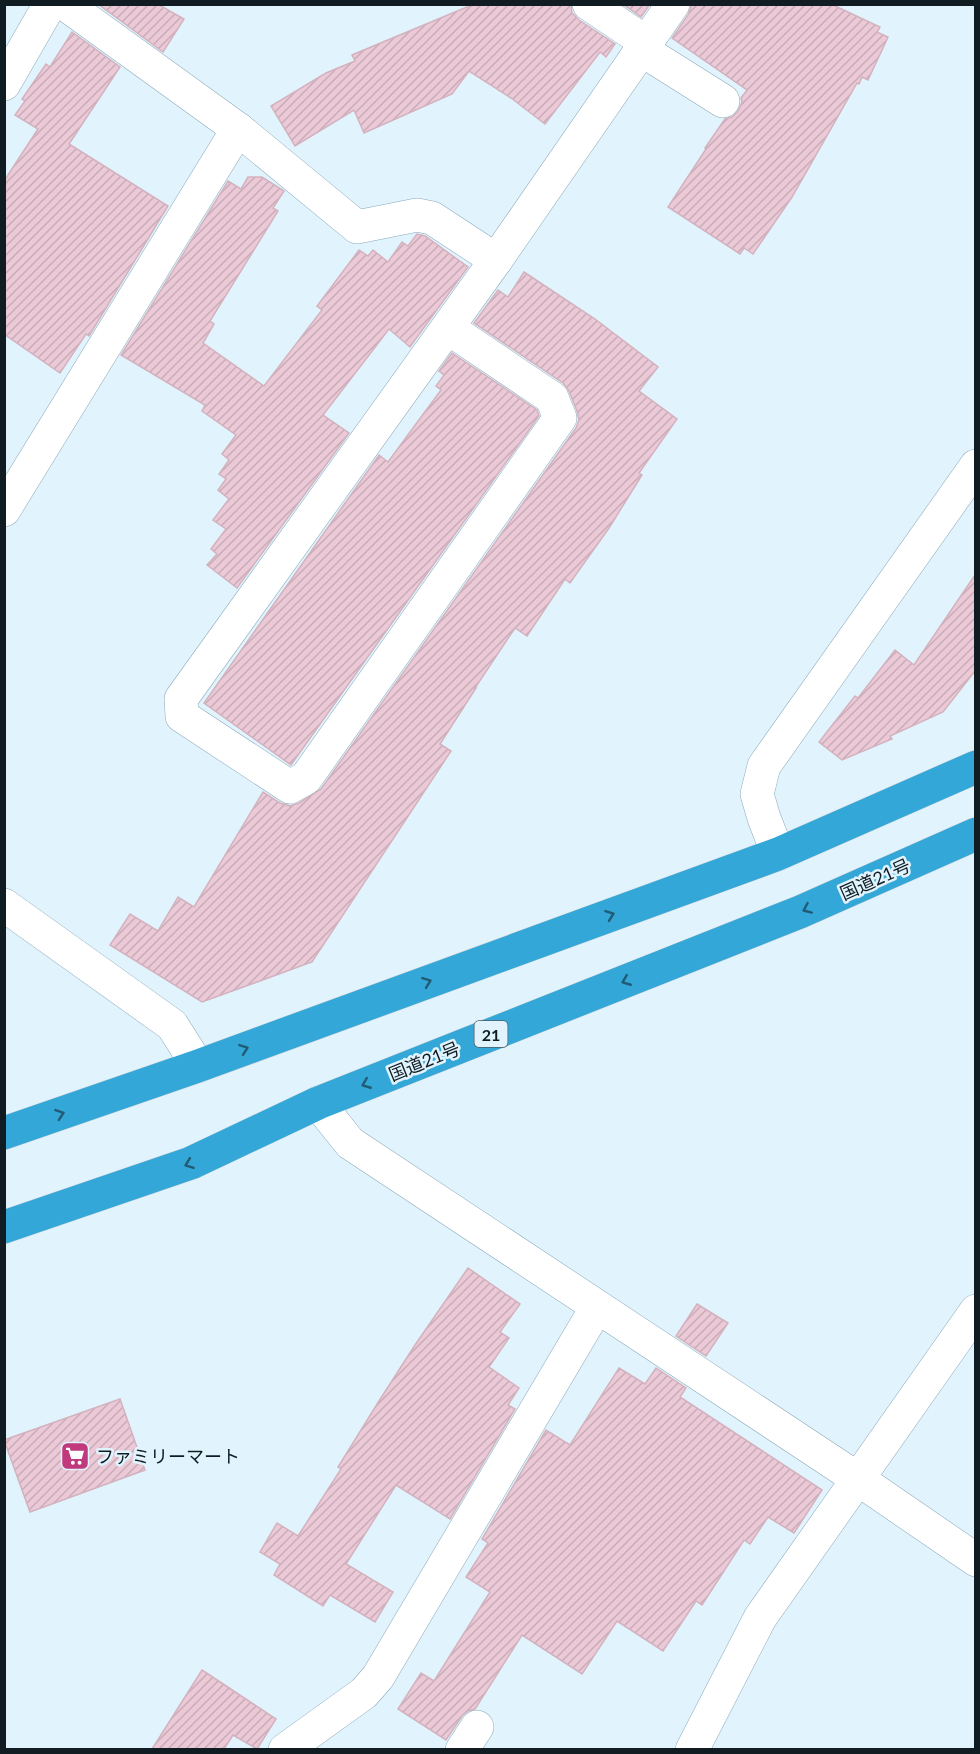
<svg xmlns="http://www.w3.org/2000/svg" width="980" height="1754" viewBox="0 0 980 1754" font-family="Lato,'Noto Sans JP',sans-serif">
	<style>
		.building { fill: url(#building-hatch); stroke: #d3b2be; stroke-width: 1.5 }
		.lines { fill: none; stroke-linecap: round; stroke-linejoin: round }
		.minor-casing { stroke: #8ba9b9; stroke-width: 34 }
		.highway-casing { stroke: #d4d6d7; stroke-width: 34 }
		.minor { stroke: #fff; stroke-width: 33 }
		.highway { stroke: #34a7d9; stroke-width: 33 }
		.oneway { stroke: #215b74 }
		.labels { text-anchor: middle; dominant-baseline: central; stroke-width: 5; stroke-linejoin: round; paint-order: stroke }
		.shield { fill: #e1f4fe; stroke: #4f5d64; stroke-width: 1.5 }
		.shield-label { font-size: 16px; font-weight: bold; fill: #111c22 }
		.street-label { font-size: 18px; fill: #111c22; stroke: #e1f4fe }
		.poi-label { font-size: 18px; fill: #111c22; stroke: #e1f4fe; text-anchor: start }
	</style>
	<defs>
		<pattern id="building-hatch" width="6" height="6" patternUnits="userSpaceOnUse" patternTransform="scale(1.5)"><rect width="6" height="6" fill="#ebc9d6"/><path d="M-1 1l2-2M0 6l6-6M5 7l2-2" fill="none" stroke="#c8acb7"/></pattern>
	</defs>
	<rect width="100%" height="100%" fill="#e1f4fe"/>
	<g class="building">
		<polygon points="98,4 162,4 161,6 184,19 163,52"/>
		<polygon points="474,4 571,4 572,13 579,20 615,44 606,57 600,52 545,124 511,98 469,71 452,94 364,133 354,110 295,146 271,106 326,73 355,61 352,55"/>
		<polygon points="623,4 650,4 641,17"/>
		<polygon points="692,4 831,4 880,27 877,32 888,37 868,80 862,77 859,84 857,83 792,197 753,254 744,248 740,254 668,207 706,149 705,148 725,119 732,117 738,111 742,102 741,98 747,90 672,38 688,15"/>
		<polygon points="72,32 120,67 69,144 168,206 89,336 86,334 60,373 4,334 4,181 38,129 15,115 25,101 22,99 46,64 50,67"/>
		<polygon points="248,177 262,177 284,191 273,208 278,211 210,321 214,324 203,343 264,386 322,310 317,306 359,250 368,256 373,250 388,262 402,242 408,246 417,234 425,236 468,267 410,347 389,329 323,415 349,433 237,588 207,565 217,554 211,549 226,529 213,520 229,499 218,490 226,479 219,474 229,460 222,454 236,435 202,411 205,405 121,355 228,181 241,189"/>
		<polygon points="524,272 595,319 658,367 639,391 677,419 639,473 642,475 609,528 570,583 565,579 527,636 515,628 475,688 476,688 440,744 451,751 312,962 202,1002 110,945 130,914 158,931 178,897 194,907 263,792 280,803 290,806 299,803 321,789 576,428 579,420 577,411 569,391 563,383 474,323 498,290 508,297"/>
		<polygon points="452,353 537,410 539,416 291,765 204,703 379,455 388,462 413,428 441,390 436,386 444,375 439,371"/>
		<polygon points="975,575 975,671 943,712 890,736 892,739 842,760 819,742 855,696 858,698 895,650 914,665"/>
		<polygon points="468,1268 520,1304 500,1332 509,1338 489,1367 519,1388 508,1405 515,1409 450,1519 396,1485 346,1564 393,1592 375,1622 330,1595 323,1606 274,1575 280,1564 260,1552 277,1523 298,1536 341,1469 338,1467 379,1401 415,1345"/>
		<polygon points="697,1304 728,1323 706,1356 676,1336"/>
		<polygon points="619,1368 645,1384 656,1368 686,1388 680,1397 822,1490 794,1533 768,1517 750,1544 744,1540 702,1605 696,1601 663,1651 617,1621 582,1674 522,1635 475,1709 468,1711 462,1716 446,1740 398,1709 421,1673 434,1681 490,1592 466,1577 488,1543 482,1539 546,1430 570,1445"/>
		<polygon points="120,1399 145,1470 30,1512 4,1440"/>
		<polygon points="202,1670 276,1719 257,1749 233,1735 224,1749 152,1749"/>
	</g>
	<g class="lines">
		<g class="minor-casing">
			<g id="minor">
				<polyline points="65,4 238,129 357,227 417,215 432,218 496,260 673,4"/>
				<polyline points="589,4 647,43"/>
				<polyline points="642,50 723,101"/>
				<polyline points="4,84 50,4"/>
				<polyline points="448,328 552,398 560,418 306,778 290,787 182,716 181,699 496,260"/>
				<polyline points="4,510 238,129"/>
				<polyline points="778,854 764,818 757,794 764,766 976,466"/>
				<polyline points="4,905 172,1025 198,1066"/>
				<polyline points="318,1103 350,1143 858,1479 976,1560"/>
				<polyline points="285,1750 364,1693 378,1677 597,1307"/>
				<polyline points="462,1750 477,1727"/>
				<polyline points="692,1750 760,1618 976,1311"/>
			</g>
		</g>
		<g class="highway-casing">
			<g id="highway">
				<polyline points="4,1133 198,1066 778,854 976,767"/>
				<polyline points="4,1227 191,1163 318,1103 800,912 976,834"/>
			</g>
		</g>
		<use href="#minor" class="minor"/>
		<use href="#highway" class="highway"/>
	</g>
	<defs><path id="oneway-chevron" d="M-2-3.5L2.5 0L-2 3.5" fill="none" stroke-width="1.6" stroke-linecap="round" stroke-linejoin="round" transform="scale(1.5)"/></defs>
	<g class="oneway">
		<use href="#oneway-chevron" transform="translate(807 909) rotate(156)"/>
		<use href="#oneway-chevron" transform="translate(610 915) rotate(-20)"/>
		<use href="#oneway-chevron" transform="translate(626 981) rotate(158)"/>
		<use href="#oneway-chevron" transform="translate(427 982) rotate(-20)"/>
		<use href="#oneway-chevron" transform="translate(244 1049) rotate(-20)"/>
		<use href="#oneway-chevron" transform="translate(366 1084) rotate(158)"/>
		<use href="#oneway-chevron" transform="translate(60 1114) rotate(-19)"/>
		<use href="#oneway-chevron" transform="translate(189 1164) rotate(159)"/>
	</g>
	<defs>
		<g id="supermarket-square" transform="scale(1.5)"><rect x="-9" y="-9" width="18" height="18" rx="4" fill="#bf397c" stroke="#e1f4fe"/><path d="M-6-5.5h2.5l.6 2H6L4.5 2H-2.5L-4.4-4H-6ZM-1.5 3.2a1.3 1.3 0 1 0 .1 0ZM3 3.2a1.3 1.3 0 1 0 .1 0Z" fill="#fff"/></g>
	</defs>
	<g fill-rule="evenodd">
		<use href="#supermarket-square" x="75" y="1456"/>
	</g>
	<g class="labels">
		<rect class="shield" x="474.5" y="1021" width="33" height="26" rx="4.5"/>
		<g class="shield-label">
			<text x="491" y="1034">21</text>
		</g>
		<g class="street-label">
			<text transform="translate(875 879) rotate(-24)">国道21号</text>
			<text transform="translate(424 1061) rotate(-22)">国道21号</text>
		</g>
		<g class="poi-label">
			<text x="96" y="1456">ファミリーマート</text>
		</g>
	</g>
	<rect width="980" height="1754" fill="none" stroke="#111c22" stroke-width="12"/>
</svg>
